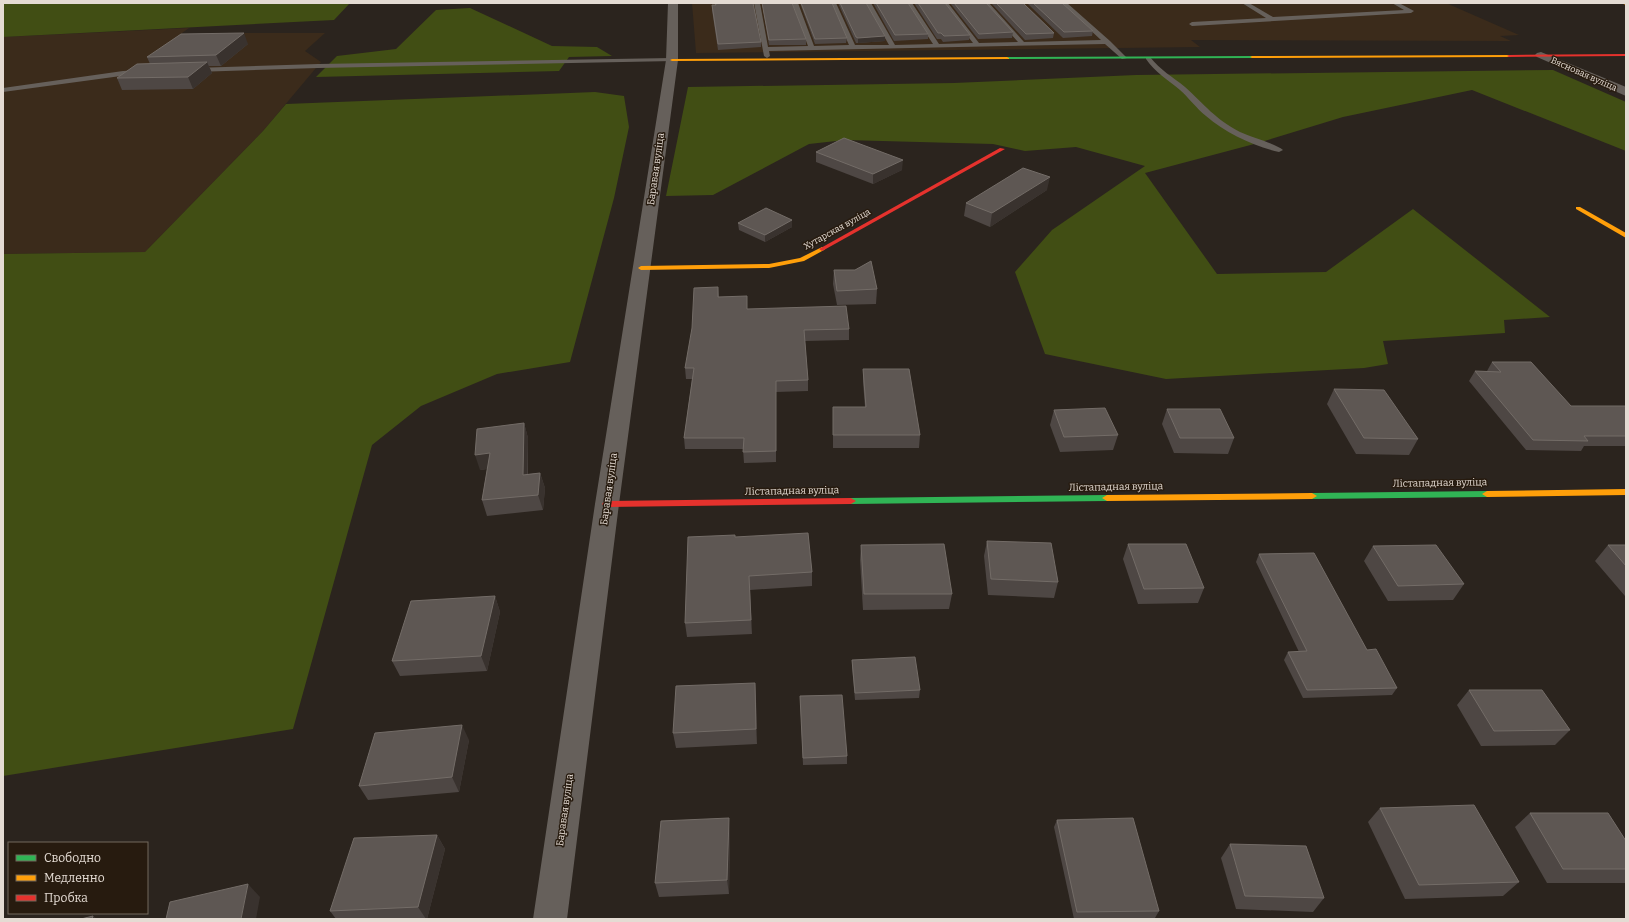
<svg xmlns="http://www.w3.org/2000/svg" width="1629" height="922" viewBox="0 0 1629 922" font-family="Bitter,serif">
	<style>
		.built { fill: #3b2b1b }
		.forest { fill: #414e14 }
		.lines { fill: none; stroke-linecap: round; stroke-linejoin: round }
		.lane { fill: #66605b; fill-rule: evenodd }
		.street { fill: #66605b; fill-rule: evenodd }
		.fast { fill: #30b455; fill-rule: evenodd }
		.slow { fill: #ff9f0a; fill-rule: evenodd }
		.jam { fill: #e5322d; fill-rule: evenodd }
		.wall { fill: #4e4744 }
		.shaded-wall { fill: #39322e }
		.building { fill: #5e5753; stroke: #736c67 }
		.labels { text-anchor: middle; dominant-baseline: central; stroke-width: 3; stroke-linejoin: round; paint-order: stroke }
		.far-street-label { font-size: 9px; fill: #e4dbd3; stroke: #271b0f }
		.street-label { font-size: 10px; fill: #e4dbd3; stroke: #271b0f }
	</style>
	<rect width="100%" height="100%" fill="#2b241e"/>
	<g class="built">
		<polygon points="692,3 1446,3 1519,35 1500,36 1511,41 1191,40 1200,47 696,53"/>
		<polygon points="189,28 175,38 239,33 325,33 305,51 321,62 263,131 145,252 3,254 3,37"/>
	</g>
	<g class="forest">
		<polygon points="3,3 350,3 334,20 3,37"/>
		<polygon points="470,8 552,46 597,47 612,56 569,57 559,71 316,77 337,56 396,49 436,10"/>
		<polygon points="1553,70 1626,102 1626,151 1472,90 1343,117 1258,143 1145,173 1217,274 1326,272 1413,209 1550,317 1504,320 1505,333 1383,341 1388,364 1364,368 1166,379 1045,354 1015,272 1052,230 1145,166 1076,147 1025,151 993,144 845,140 809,144 713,195 666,196 688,87 954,83 1136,75"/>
		<polygon points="595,92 624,96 629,127 614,198 570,362 497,374 421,406 372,445 293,729 3,776 3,254 145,252 263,131 286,104"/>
	</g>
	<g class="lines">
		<g class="lane">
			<polygon points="754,3 760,3 768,47 808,46 792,3 798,3 814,46 849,45 830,3 836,3 855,45 889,45 865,3 871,3 895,45 933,44 906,3 912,3 939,44 973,43 942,3 948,3 979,43 1018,42 983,3 989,3 1024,42 1101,40 1061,3 1067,3 1110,41 1127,58 1122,59 1105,44 769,51 770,56 767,58 764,56"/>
			<polygon points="1242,3 1249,3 1273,17 1404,10 1392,3 1399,3 1414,11 1411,13 1192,26 1189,24 1192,22 1266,18"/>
			<path d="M 1146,57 L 1150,57 C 1160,70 1173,77 1185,87 C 1205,105 1215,119 1240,132 C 1251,137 1276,144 1283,150 L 1279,152 C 1253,146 1226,133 1206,116 C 1196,108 1189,98 1180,90 C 1168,80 1155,72 1146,59 Z"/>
			<polygon points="672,58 675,60 674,61 318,68 195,72 192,70 195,68 318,64"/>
			<polygon points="141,70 144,72 143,73 3,92 3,88 123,71"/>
		</g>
		<g class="street">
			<polygon points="668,3 678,3 678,60 619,504 567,919 533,919 595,504 666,60"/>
			<polygon points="1541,52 1626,87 1626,96 1537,57 1535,55 1537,53"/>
		</g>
		<g class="fast">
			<polygon points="1252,56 1254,57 1254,58 1007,59 1005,58 1007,57"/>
			<polygon points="1487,491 1492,494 1487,497 1312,499 1307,496 1312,493"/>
			<polygon points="1107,495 1112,498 1107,501 851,504 846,501 851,498"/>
		</g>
		<g class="slow">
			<polygon points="1621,3 1626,3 1626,5"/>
			<polygon points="1509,55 1511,55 1511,57 1252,58 1250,57 1252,56"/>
			<polygon points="1007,57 1009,58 1009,59 672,61 670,60 672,59"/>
			<polygon points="1576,207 1580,207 1626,233 1626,238 1576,209"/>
			<polygon points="822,247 825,249 824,250 804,261 769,268 641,270 638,268 641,266 769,264 800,258"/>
			<polygon points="1626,489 1626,495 1487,497 1482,494 1487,491"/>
			<polygon points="1312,493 1317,496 1312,499 1107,501 1102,498 1107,495"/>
		</g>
		<g class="jam">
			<polygon points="1626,54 1626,56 1509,57 1507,56 1509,55"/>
			<polygon points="1000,148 1005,149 824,250 822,251 819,249"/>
			<polygon points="851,498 856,501 851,504 607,507 604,506 602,504 604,502 607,501"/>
		</g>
	</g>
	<g class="wall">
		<polygon points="714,3 753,3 761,42 761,47 718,50 712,10 712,5 715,5"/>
		<polygon points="762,3 792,3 806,39 806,45 769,45"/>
		<polygon points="800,3 832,3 847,38 846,43 815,44"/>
		<polygon points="838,3 866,3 885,36 885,41 858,43 856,43"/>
		<polygon points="873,3 908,3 928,34 928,39 894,41"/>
		<polygon points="914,3 945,3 970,35 969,40 943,42 941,39 937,39"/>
		<polygon points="950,3 986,3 1013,32 1012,38 978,39"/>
		<polygon points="991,3 1023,3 1054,33 1053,38 1025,40"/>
		<polygon points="1027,3 1062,3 1093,31 1092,36 1063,38"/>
		<polygon points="248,44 221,66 209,66 212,73 193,89 122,90 117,78 150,64 147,57"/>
		<polygon points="816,152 902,170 873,184 816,162"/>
		<polygon points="1047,190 990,227 964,216 966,203"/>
		<polygon points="792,220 792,227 765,242 739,230 738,223"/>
		<polygon points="834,270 877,289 876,304 837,305 833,284"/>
		<polygon points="718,287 719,297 748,309 849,329 849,340 805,341 808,380 808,391 776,392 776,462 744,463 743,449 685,449 684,438 692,379 686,379 685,368"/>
		<polygon points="1492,362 1571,406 1626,406 1626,446 1584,446 1581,451 1526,450 1469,381 1475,371 1487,371"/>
		<polygon points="863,369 920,435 919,448 833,448 833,407 865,407 863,382"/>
		<polygon points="1334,389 1418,439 1409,455 1356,454 1327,404"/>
		<polygon points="1167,409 1234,438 1228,454 1174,453 1162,424"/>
		<polygon points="1054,410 1118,435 1113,450 1060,452 1050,425"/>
		<polygon points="524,423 528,438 528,474 540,473 545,488 543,510 487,516 482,500 487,469 480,470"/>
		<polygon points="735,537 812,572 812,586 750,590 752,634 687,637 685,623"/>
		<polygon points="987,541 1058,582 1054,598 988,595 984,556"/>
		<polygon points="1128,544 1204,588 1198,603 1138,604 1123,559"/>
		<polygon points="861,545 952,594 949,609 863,610 860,560"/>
		<polygon points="1608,545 1626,545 1626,596 1625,596 1595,561"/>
		<polygon points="1373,546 1464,584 1453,600 1388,601 1364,561"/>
		<polygon points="1259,554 1367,650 1397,688 1392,695 1303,698 1284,660 1288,652 1299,652 1256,562"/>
		<polygon points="495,596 500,612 487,671 400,676 392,661"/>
		<polygon points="852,660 920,690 919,698 855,700 852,667"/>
		<polygon points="755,683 756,698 757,744 676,748 673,733"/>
		<polygon points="1469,690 1570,730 1555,745 1481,746 1457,705"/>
		<polygon points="800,696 847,756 847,764 803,765"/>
		<polygon points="469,740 459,792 368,800 359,786"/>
		<polygon points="1380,808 1519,882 1503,896 1405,899 1368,822"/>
		<polygon points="1530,813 1626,841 1626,883 1547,883 1515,827"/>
		<polygon points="1057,820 1159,911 1155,918 1074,919 1054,827"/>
		<polygon points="730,832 729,894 659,897 655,883"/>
		<polygon points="437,835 445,849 427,919 336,919 330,911"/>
		<polygon points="1230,844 1324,898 1313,912 1236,909 1221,858"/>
	</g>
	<g class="shaded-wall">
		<polygon points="244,33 248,44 221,66 216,55"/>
		<polygon points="885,36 885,41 858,43 858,38"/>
		<polygon points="207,62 212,73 193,89 188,77"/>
		<polygon points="903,160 902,170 873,184 873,174"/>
		<polygon points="1050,177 1047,190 990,227 992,213"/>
		<polygon points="792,220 792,227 765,242 765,235"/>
		<polygon points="524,423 528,438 527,490 523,475"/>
		<polygon points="490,453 494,468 480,470 475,455"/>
		<polygon points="540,473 545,488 543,510 538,495"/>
		<polygon points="749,576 750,590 752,634 751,620"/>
		<polygon points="495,596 500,612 487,671 481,656"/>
		<polygon points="755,683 756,698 757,744 756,729"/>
		<polygon points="462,725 469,740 459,792 452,777"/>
		<polygon points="729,818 730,832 729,894 727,880"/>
		<polygon points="437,835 445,849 427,919 426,919 418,907"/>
		<polygon points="248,884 260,897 256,919 241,919"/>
		<polygon points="93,916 97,919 92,919"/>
	</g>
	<g class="building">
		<polygon points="715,3 753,3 761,42 718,44 712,5 716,5"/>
		<polygon points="762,3 792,3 806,39 769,40"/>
		<polygon points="801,3 832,3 847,38 815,39"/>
		<polygon points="840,3 866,3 885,36 858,38 856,37"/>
		<polygon points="876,3 908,3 928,34 895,35"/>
		<polygon points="918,3 945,3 970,35 944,36 941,33 938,33"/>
		<polygon points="954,3 986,3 1013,32 979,34"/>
		<polygon points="996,3 1023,3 1054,33 1026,34"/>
		<polygon points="1033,3 1062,3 1093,31 1064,32"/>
		<polygon points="244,33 216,55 147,57 181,34"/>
		<polygon points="207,62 188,77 117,78 137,64"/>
		<polygon points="844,138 903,160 873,174 816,152"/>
		<polygon points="1023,168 1050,177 992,213 966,203"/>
		<polygon points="766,208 792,220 765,235 738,223"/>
		<polygon points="871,261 877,289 837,291 834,270 855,270"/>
		<polygon points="718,287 718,297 747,296 747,309 846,306 849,329 804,330 808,380 776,381 776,451 743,452 744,438 684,438 694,368 685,368 692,328 694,288"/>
		<polygon points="1492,362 1531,362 1571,406 1626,406 1626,436 1584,436 1588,441 1533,440 1475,371 1501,372"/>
		<polygon points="863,369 909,369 920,435 833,435 833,407 866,407"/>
		<polygon points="1334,389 1384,390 1418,439 1364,438"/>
		<polygon points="1105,408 1118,435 1064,437 1054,410"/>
		<polygon points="1167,409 1220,409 1234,438 1180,438"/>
		<polygon points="524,423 523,475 540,473 538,495 482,500 490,453 475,455 477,429"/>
		<polygon points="808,533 812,572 749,576 751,620 685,623 688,537 735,535 735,537"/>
		<polygon points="987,541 1051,543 1058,582 991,579"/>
		<polygon points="944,544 952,594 864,594 861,545"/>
		<polygon points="1128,544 1186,544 1204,588 1144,589"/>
		<polygon points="1436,545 1464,584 1398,586 1373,546"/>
		<polygon points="1608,545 1626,545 1626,566"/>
		<polygon points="1314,553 1367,650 1376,649 1397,688 1307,690 1288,652 1307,651 1259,554"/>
		<polygon points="495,596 481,656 392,661 411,601"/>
		<polygon points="915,657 920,690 855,693 852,660"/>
		<polygon points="755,683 756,729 673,733 676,686"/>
		<polygon points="1469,690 1542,690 1570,730 1494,731"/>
		<polygon points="842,695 847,756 803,758 800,696"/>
		<polygon points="462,725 452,777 359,786 375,733"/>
		<polygon points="1474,805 1519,882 1419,885 1380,808"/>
		<polygon points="1530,813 1608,813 1626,841 1626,869 1563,869"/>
		<polygon points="729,818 727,880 655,883 661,821"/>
		<polygon points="1133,818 1159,911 1077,912 1057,820"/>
		<polygon points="437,835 418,907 330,911 354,838"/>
		<polygon points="1230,844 1306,846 1324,898 1245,896"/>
		<polygon points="248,884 241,919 166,919 170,902"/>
		<polygon points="93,916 92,919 81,919"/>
	</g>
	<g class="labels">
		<g class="far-street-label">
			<text transform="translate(1584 74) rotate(24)">Вясновая вуліца</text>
			<text transform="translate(837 229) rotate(-29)">Хутарская вуліца</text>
		</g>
		<g class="street-label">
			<text transform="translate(656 169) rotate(-82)">Баравая вуліца</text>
			<text transform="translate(1440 483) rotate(-1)">Лістападная вуліца</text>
			<text transform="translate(1116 487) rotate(-1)">Лістападная вуліца</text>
			<text transform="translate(609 489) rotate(-82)">Баравая вуліца</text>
			<text transform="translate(792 491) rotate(-1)">Лістападная вуліца</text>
			<text transform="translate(565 810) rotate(-82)">Баравая вуліца</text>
		</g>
	</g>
	<rect width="1629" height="922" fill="none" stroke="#e4dbd3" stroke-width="8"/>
	<rect x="8" y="842" width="140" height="72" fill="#271b0f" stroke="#73685d"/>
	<rect x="16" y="855" width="20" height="6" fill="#30b455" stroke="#73685d"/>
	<text x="44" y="862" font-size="12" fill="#e4dbd3">Свободно</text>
	<rect x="16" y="875" width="20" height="6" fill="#ff9f0a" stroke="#73685d"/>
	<text x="44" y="882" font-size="12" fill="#e4dbd3">Медленно</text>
	<rect x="16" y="895" width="20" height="6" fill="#e5322d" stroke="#73685d"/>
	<text x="44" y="902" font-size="12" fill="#e4dbd3">Пробка</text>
</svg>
